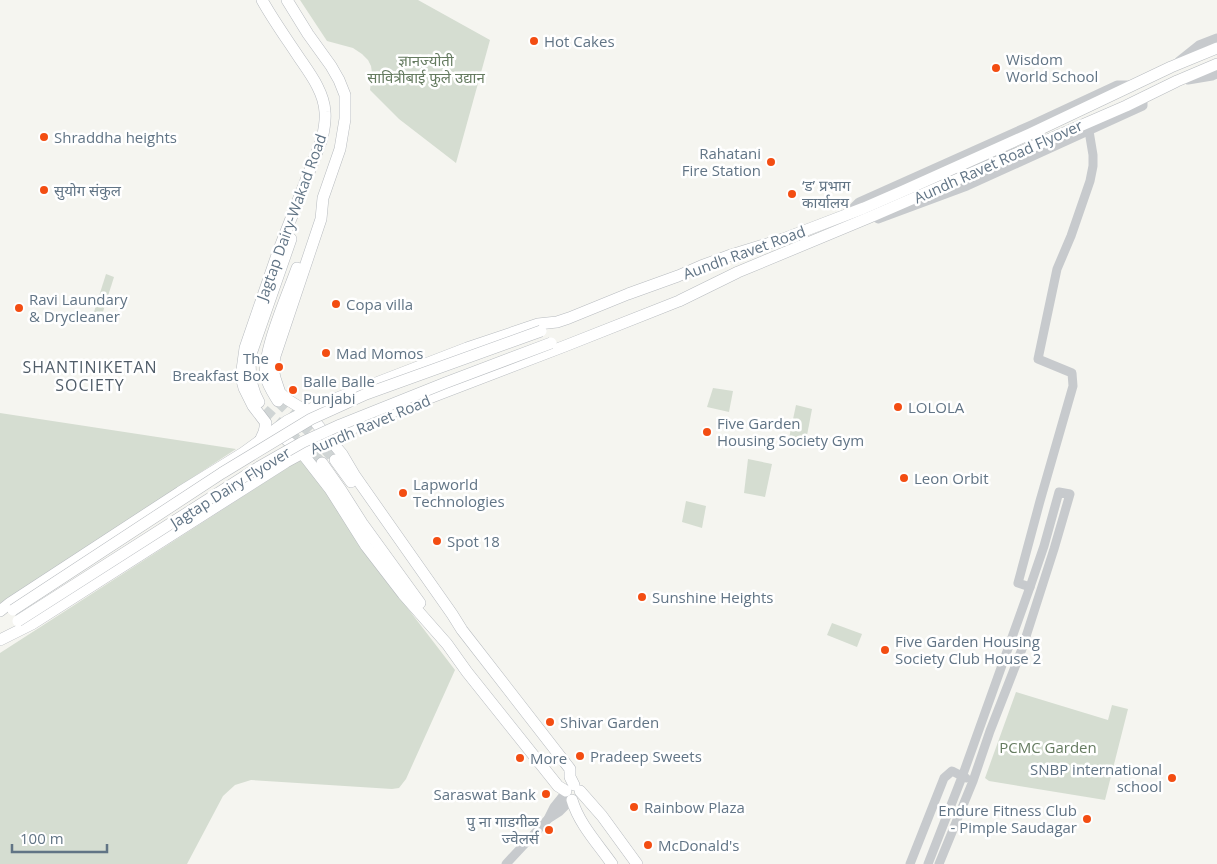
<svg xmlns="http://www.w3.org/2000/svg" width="1217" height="864" viewBox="0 0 1217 864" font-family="'Open Sans','Noto Sans Devanagari',sans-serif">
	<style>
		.green { fill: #d5ddd1 }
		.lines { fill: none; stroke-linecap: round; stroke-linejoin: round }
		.major-tunnel { stroke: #d0d5d5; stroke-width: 11; stroke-dasharray: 11 5.5; stroke-linecap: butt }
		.major-casing { stroke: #b7bbbf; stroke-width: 12 }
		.minor { stroke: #c7cacd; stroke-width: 9 }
		.major { stroke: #fff; stroke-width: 11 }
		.major-bridge-casing { stroke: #b7bbbf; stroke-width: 12; stroke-linecap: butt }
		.major-bridge { stroke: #fff; stroke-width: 11 }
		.poi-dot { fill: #f34d12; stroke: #fff; stroke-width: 2 }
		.labels { text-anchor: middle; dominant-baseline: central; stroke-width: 5; stroke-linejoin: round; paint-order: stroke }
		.poi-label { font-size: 15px; fill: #617485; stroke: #fff; text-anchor: start }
		.park-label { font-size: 15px; fill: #657b60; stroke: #fff }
		.street-label { font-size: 15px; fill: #617485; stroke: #fff }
		.neighbourhood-label { font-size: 16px; letter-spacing: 1px; fill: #505d69; stroke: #fff }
	</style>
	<rect width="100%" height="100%" fill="#f5f5f0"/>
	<g class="green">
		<polygon points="300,0 418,0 490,40 456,163 399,119 370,90 372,73 371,66 368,60 362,54 353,48 327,41"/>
		<polygon points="106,274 114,277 102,315 94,312"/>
		<polygon points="713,388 733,391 729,412 707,407"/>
		<polygon points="796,405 812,409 805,446 788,443"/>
		<polygon points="0,413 236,449 0,604"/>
		<polygon points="301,459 327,492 409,610 455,670 406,779 399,788 392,789 251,780 235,785 223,796 187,864 0,864 0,653"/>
		<polygon points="748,459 772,464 765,497 744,493"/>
		<polygon points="686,501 706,506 702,528 682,522"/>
		<polygon points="832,623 862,634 857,647 827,635"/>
		<polygon points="1016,692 1108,720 1112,705 1128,709 1105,800 989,781 985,778"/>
	</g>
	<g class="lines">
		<g class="major-tunnel">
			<polyline points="278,401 313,435 335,460"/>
			<polyline points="264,410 322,463"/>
		</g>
		<g class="major-casing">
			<g id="major">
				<polyline points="287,0 308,34 331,66 339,80 345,95 345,119 340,149 323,198 321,219 275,356 273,368 275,378 280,393 288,400 306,411 342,454 355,476 452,614 462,630 570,769 570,777 574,785"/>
				<path d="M 278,401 C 273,393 268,386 266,377 C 261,354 289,291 297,268"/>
				<path d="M 259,402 C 250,387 249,371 251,354 L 291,239"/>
				<polyline points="277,431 289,442 302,453 330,489 366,546 403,594 447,644 467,672 558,786 566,791"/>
				<path d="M 260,441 L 264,432 L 266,423 L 253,406 L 244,388 L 241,377 L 245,348 L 278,252 L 322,139 C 324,130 326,121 325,112 C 324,90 307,70 296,53 C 284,35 272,18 262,0"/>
				<polyline points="335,460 351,482"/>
				<polyline points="322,463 341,490 362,523 420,603"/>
				<polyline points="0,611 10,603 180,492 243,453 287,421 319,405 467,348 538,324 557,322 569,318 628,294 678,276 701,266 731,255 783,239 864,208 903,191 1030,134 1171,67 1217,48"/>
				<polyline points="0,640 32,624 286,462 334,436 393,412 565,346 679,301 738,272 868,218 1126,106 1177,81 1217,64"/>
				<polyline points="580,791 602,816 637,864"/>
				<path d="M 572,800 C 579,824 598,844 612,864"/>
			</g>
		</g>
		<g class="minor">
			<polyline points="1179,61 1199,45 1217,38"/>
			<polyline points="1188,80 1212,76 1217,74"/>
			<polyline points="848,213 859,202 1031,125 1117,85 1130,85"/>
			<polyline points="878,219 967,186 1143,106 1143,97"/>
			<polyline points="1030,587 1018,583 1040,501 1073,386 1072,373 1038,359 1057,269 1071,236 1090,181 1093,166 1093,155 1089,131"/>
			<polyline points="548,819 559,812 571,800"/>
			<polyline points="506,864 548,819 554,807 566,792"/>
			<polyline points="910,864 944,778 952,771 966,778"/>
			<polyline points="928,864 962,777 1030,587 1044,546 1059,492 1070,494 1054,549 1022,649 990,731 973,781 939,864"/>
		</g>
		<use href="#major" class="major"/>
		<g class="major-bridge-casing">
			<g id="major-bridge">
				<polyline points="13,610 222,473 311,419 366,394 541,331"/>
				<polyline points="18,621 259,467 303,442 340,425 445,383 551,343"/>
			</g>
		</g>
		<use href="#major-bridge" class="major-bridge"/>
	</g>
	<g class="poi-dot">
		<circle cx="534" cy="41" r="5"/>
		<circle cx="996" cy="68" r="5"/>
		<circle cx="44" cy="137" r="5"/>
		<circle cx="771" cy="162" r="5"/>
		<circle cx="44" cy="190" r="5"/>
		<circle cx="792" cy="194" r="5"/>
		<circle cx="336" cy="304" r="5"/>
		<circle cx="19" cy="308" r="5"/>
		<circle cx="326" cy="353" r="5"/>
		<circle cx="279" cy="367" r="5"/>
		<circle cx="293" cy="390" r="5"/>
		<circle cx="898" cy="407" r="5"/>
		<circle cx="707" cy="432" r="5"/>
		<circle cx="904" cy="478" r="5"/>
		<circle cx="403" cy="493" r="5"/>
		<circle cx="437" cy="541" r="5"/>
		<circle cx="642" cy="597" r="5"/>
		<circle cx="885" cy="650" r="5"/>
		<circle cx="550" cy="722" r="5"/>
		<circle cx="580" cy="756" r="5"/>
		<circle cx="520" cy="758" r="5"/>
		<circle cx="1172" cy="778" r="5"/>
		<circle cx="546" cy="794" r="5"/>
		<circle cx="634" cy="807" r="5"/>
		<circle cx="1087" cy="819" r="5"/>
		<circle cx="549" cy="830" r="5"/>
		<circle cx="648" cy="845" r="5"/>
	</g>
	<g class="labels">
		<g class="poi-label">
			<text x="544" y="41">Hot Cakes</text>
			<text x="1006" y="59">Wisdom<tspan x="1006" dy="17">World School</tspan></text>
			<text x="54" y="137">Shraddha heights</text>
			<text x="761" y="153" text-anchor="end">Rahatani<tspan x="761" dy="17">Fire Station</tspan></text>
			<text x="802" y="185">‘ड’ प्रभाग<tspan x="802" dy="17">कार्यालय</tspan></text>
			<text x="54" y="190">सुयोग संकुल</text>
			<text x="29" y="299">Ravi Laundary<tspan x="29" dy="17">&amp; Drycleaner</tspan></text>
			<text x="346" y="304">Copa villa</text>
			<text x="336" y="353">Mad Momos</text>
			<text x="269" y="358" text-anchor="end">The<tspan x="269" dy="17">Breakfast Box</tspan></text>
			<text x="303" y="381">Balle Balle<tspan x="303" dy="17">Punjabi</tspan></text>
			<text x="908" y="407">LOLOLA</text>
			<text x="717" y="423">Five Garden<tspan x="717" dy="17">Housing Society Gym</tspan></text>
			<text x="914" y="478">Leon Orbit</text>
			<text x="413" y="484">Lapworld<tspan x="413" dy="17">Technologies</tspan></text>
			<text x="447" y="541">Spot 18</text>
			<text x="652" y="597">Sunshine Heights</text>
			<text x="895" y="641">Five Garden Housing<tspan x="895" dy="17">Society Club House 2</tspan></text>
			<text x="560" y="722">Shivar Garden</text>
			<text x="590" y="756">Pradeep Sweets</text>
			<text x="530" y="758">More</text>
			<text x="1162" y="769" text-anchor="end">SNBP international<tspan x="1162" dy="17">school</tspan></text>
			<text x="536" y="794" text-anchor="end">Saraswat Bank</text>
			<text x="644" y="807">Rainbow Plaza</text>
			<text x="1077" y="810" text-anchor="end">Endure Fitness Club<tspan x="1077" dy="17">- Pimple Saudagar</tspan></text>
			<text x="539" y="821" text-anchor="end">पु ना गाडगीळ<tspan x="539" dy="17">ज्वेलर्स</tspan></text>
			<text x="658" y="845">McDonald's</text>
		</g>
		<g class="park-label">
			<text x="426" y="60">ज्ञानज्योती<tspan x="426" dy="17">सावित्रीबाई फुले उद्यान</tspan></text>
			<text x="1048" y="747">PCMC Garden</text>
		</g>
		<g class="street-label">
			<text transform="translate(998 161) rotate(-24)">Aundh Ravet Road Flyover</text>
			<text transform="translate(291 217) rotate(-70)">Jagtap Dairy-Wakad Road</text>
			<text transform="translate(744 252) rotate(-20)">Aundh Ravet Road</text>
			<text transform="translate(370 424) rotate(-23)">Aundh Ravet Road</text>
			<text transform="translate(230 487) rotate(-32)">Jagtap Dairy Flyover</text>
		</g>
		<g class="neighbourhood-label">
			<text x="90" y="367">SHANTINIKETAN<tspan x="90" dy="18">SOCIETY</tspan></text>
		</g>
	</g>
	<path d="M12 844v8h95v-8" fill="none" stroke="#617485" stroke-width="2.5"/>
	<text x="20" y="844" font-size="15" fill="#617485" stroke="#ffffff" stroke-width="4" paint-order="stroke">100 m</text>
</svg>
